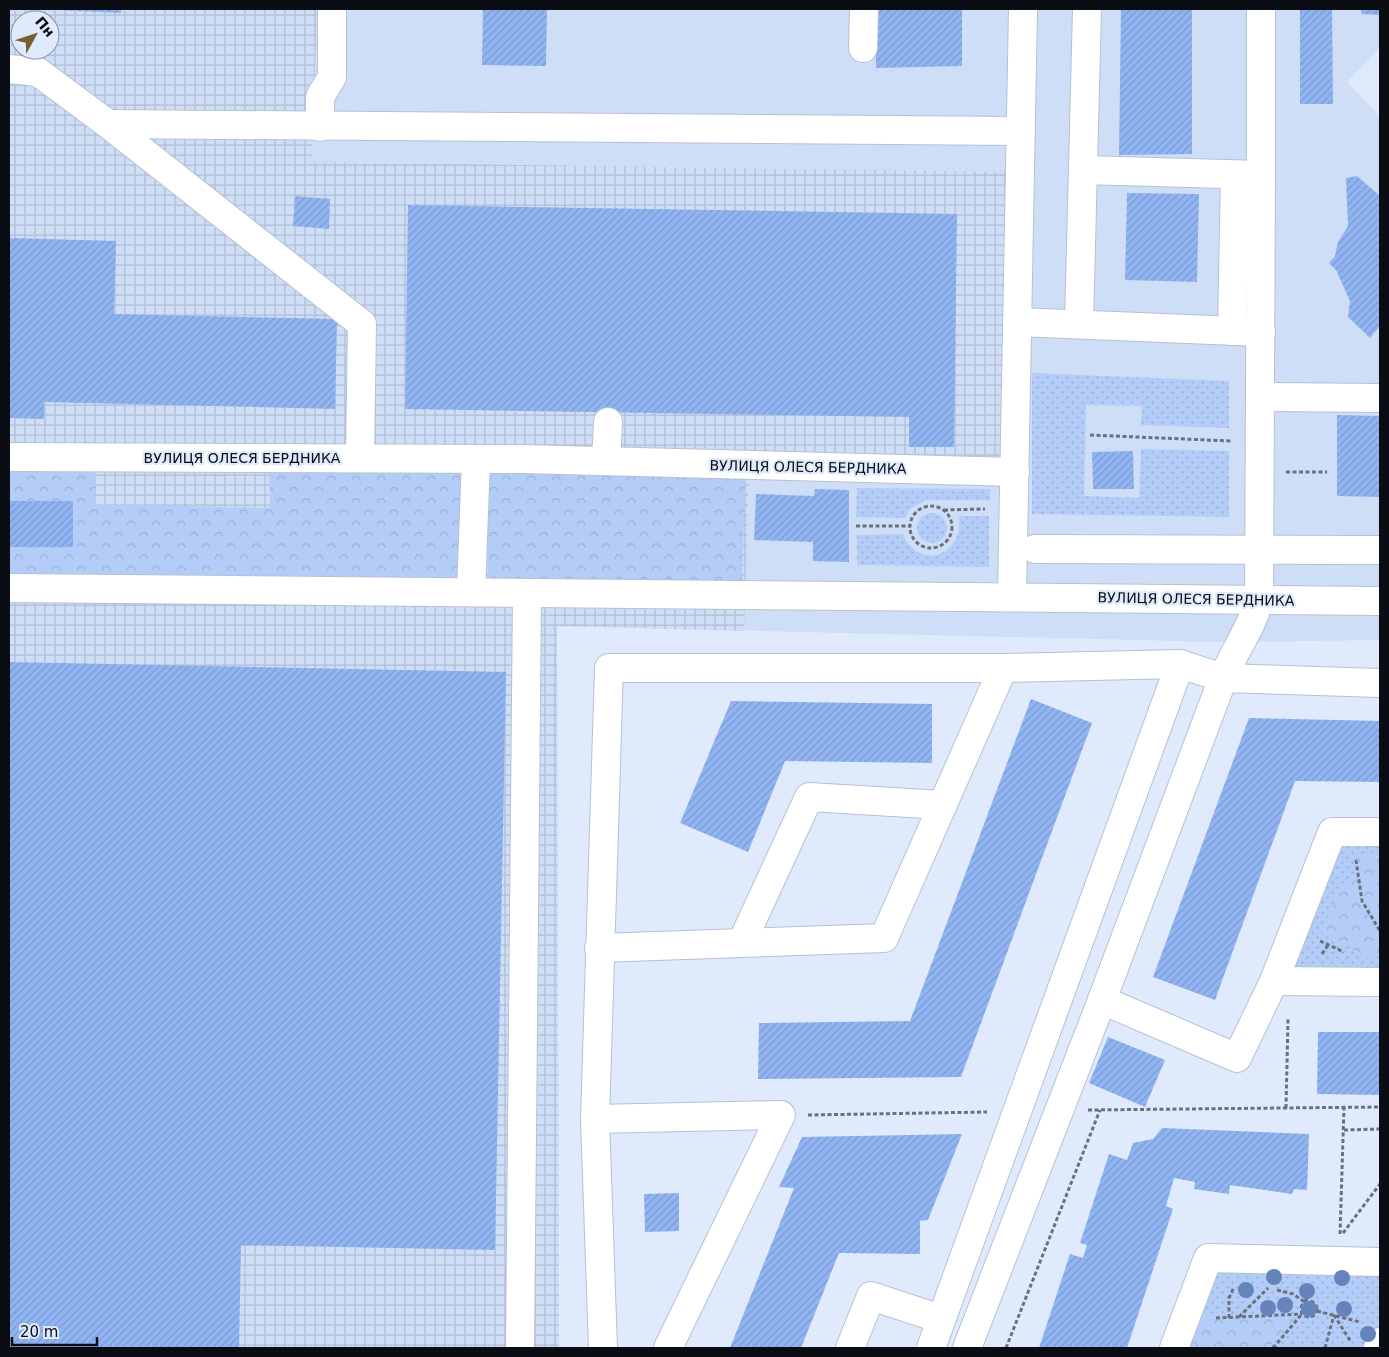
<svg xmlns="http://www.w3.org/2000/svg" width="1389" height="1357" viewBox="0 0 1389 1357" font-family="'DejaVu Sans',sans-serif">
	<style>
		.built { fill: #cfdef7; fill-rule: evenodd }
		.industrial { fill: url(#industrial-grid); fill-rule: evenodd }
		.grass { fill: url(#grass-dots) }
		.forest { fill: url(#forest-crowns) }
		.building { fill: url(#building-hatch) }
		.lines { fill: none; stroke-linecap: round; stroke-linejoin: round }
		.minor-casing { stroke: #b6c1d3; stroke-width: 30 }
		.path { stroke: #6a717c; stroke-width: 3; stroke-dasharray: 4 2.5; stroke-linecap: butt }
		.minor { stroke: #fff; stroke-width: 28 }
		.tree { fill: #6484bb }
		.labels { text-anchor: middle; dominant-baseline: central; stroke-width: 4.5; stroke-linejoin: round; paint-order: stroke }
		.street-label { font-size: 14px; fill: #0a0d13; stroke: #dfeafc }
	</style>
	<defs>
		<pattern id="industrial-grid" width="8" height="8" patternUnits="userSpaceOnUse" patternTransform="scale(1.25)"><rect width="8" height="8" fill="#cfdef7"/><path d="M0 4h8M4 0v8" fill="none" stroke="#b0bdd3"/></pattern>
		<pattern id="grass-dots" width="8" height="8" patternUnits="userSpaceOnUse" patternTransform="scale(1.25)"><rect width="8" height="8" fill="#b3cdf8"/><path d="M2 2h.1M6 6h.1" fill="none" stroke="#99afd4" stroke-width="1.8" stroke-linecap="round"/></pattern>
		<pattern id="forest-crowns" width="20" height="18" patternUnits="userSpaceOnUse" patternTransform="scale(1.25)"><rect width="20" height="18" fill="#b3cdf8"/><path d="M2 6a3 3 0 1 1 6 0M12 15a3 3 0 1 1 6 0" fill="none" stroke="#99afd4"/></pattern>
		<pattern id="building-hatch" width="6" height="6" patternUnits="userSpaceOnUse" patternTransform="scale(1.25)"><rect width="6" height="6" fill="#91b5f3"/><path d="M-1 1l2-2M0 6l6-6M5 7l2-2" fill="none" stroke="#7c9acf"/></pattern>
	</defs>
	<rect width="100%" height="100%" fill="#dfeafc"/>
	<path class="built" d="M 9,9 L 1380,9 L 1380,48 L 1347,82 L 1380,116 L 1380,640 L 1220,642 L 557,626 L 559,1348 L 9,1348 ZM 20,20 L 50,20 L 50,50 L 20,50 Z"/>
	<path class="industrial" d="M 9,9 L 317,9 L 312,162 L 1006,172 L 1000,458 L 749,475 L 744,631 L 557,626 L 559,1348 L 9,1348 ZM 20,20 L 50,20 L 50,50 L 20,50 Z"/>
	<g class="grass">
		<polygon points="1032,373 1229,381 1229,428 1141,425 1142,406 1086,405 1084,496 1139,498 1141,449 1229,451 1229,517 1032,514"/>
		<polygon points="857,488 990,489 990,500 926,500 910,509 905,518 856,517"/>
		<circle cx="932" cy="528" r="15"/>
		<path d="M 959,516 L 989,516 L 989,567 L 857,565 L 857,535 L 903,534 C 918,571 964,557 959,516 Z"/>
		<polygon points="1335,836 1380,838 1380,975 1280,975"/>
		<polygon points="1212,1265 1380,1268 1380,1325 1373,1348 1273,1348 1302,1314 1193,1318"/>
	</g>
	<g class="forest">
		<polygon points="9,470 96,472 95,504 270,508 269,471 461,472 457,580 9,576"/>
		<polygon points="485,472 745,478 742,586 488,580"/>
		<polygon points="1380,852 1380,957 1370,959 1321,932 1344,882 1358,879 1356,854"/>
		<polygon points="1302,1314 1273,1348 1182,1348 1193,1318"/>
	</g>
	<g class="building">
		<polygon points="37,9 121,9 121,13"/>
		<polygon points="483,9 547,9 546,66 482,65"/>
		<polygon points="876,9 962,9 962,66 876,68"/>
		<polygon points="1121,9 1192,9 1192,154 1119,155"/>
		<polygon points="1300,9 1332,9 1333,104 1300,104"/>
		<polygon points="1362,9 1380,9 1380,15 1361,14"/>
		<polygon points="1357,176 1380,196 1380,326 1370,338 1348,317 1350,301 1336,270 1329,263 1335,256 1338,242 1348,226 1346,178"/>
		<polygon points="1127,193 1199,194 1197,282 1125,280"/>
		<polygon points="295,196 330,199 329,229 293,226"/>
		<polygon points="408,205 957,214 954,447 909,447 909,417 405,409"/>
		<polygon points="9,238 116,241 114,314 337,319 335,409 44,402 44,419 9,418"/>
		<polygon points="1337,415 1380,416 1380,497 1337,496"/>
		<polygon points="1133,451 1134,489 1093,489 1092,452"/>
		<polygon points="815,489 849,490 849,562 813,561 813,542 754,540 756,494 814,496"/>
		<rect x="9" y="501" width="64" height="46"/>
		<polygon points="9,662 506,672 495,1250 241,1245 239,1348 9,1347"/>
		<polygon points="1031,699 1092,723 961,1077 758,1079 759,1023 910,1021"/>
		<polygon points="731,701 932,704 932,763 785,761 748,852 680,823"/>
		<polygon points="1249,718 1380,721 1380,782 1295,781 1215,1000 1153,977"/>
		<polygon points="1318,1032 1380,1032 1380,1095 1317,1094"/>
		<polygon points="1108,1037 1165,1060 1145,1107 1089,1083"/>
		<polygon points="1162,1128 1309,1134 1307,1190 1294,1189 1292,1194 1230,1185 1229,1194 1194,1189 1195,1182 1174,1178 1166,1206 1173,1209 1127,1348 1039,1348 1070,1254 1083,1258 1087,1245 1080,1243 1109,1154 1127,1160 1133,1143 1153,1139"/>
		<polygon points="962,1134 928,1220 920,1221 920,1254 839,1253 801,1348 730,1348 794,1188 779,1187 802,1137"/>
		<polygon points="679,1193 679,1231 645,1232 644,1194"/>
	</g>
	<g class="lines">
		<g class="minor-casing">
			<g id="minor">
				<polyline points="1261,9 1261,175"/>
				<polyline points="863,48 864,9"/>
				<polyline points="9,69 38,72 108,124 362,324 360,458"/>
				<polyline points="108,124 1021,131"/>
				<polyline points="320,127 320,97 332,77 332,9"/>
				<polyline points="1017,322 1261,332"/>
				<polyline points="1079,324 1087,9"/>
				<polyline points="1232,331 1235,175"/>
				<polyline points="1262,397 1380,398"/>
				<polyline points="9,457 523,459 1015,472"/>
				<polyline points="606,461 608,422"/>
				<polyline points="1035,549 1380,550"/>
				<polyline points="9,588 1380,601"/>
				<polyline points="471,592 476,459"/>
				<polyline points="1012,597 1023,9"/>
				<polyline points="1380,683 1223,678 1102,1000 1237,1058 1274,981 1332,832 1380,832"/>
				<polyline points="742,942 809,797 943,805"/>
				<polyline points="599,948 884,938 1003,668"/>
				<polyline points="1274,981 1380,982"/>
				<polyline points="595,1119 781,1115 668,1348"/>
				<polyline points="520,1348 527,593"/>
				<polyline points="603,1348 595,1119 609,668 1003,668 1180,664"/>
				<polyline points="850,1348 871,1296 941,1319"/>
				<path d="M 931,1348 L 1180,664 L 1223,678 C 1234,651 1252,628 1259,600 L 1261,175 L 1084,170"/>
				<polyline points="967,1348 1102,1000"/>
				<polyline points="1174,1348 1208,1258 1380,1262"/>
				<polyline points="1378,1348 1380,1342"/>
			</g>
		</g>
		<g class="path">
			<polyline points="1090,435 1231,441"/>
			<polyline points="1286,472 1327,472"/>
			<circle cx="931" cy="527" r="21"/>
			<polyline points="944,510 985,509"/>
			<polyline points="856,526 910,526"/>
			<polyline points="1356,860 1362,901 1380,931"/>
			<polyline points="1320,941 1344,952"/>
			<polyline points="1322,954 1328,945"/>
			<polyline points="1286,1108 1288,1019"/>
			<polyline points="1088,1110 1380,1107"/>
			<polyline points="808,1115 987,1112"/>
			<polyline points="1344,1130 1380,1129"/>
			<polyline points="1343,1233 1380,1184"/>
			<polyline points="1340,1234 1344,1107"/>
			<polyline points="1277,1290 1293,1294 1305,1302 1311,1288"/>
			<circle cx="1309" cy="1309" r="8"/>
			<polyline points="1317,1311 1360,1322"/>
			<polyline points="1334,1315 1351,1342"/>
			<polyline points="1239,1317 1268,1288"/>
			<polyline points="1216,1318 1302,1314"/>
			<polyline points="1229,1318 1229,1298 1234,1287"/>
			<polyline points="1006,1348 1100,1110"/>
			<polyline points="1273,1348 1302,1314"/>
			<polyline points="1325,1348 1334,1315"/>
		</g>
		<use href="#minor" class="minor"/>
	</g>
	<g class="tree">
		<circle cx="1274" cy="1277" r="8"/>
		<circle cx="1342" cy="1278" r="8"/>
		<circle cx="1246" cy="1290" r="8"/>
		<circle cx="1307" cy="1291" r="8"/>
		<circle cx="1285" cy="1305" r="8"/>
		<circle cx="1268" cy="1308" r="8"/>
		<circle cx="1309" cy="1309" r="8"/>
		<circle cx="1344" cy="1309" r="8"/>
		<circle cx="1368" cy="1334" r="8"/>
	</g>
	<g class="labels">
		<g class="street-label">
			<text x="242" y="458">ВУЛИЦЯ ОЛЕСЯ БЕРДНИКА</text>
			<text transform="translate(808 467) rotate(1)">ВУЛИЦЯ ОЛЕСЯ БЕРДНИКА</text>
			<text transform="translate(1196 599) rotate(1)">ВУЛИЦЯ ОЛЕСЯ БЕРДНИКА</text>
		</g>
	</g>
	<rect width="1389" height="1357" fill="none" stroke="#0a0d13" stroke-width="20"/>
	<g transform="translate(35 35) rotate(50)"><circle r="24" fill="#dfeafc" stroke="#8a929f"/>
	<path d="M0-4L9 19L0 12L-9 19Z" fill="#785e30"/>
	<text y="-8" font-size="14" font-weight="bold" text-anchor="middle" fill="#0a0d13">Пн</text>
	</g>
	<path d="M12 1337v8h85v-8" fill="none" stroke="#0a0d13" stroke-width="2.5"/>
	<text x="20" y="1337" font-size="15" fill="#0a0d13" stroke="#dfeafc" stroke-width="4" paint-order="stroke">20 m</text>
</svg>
